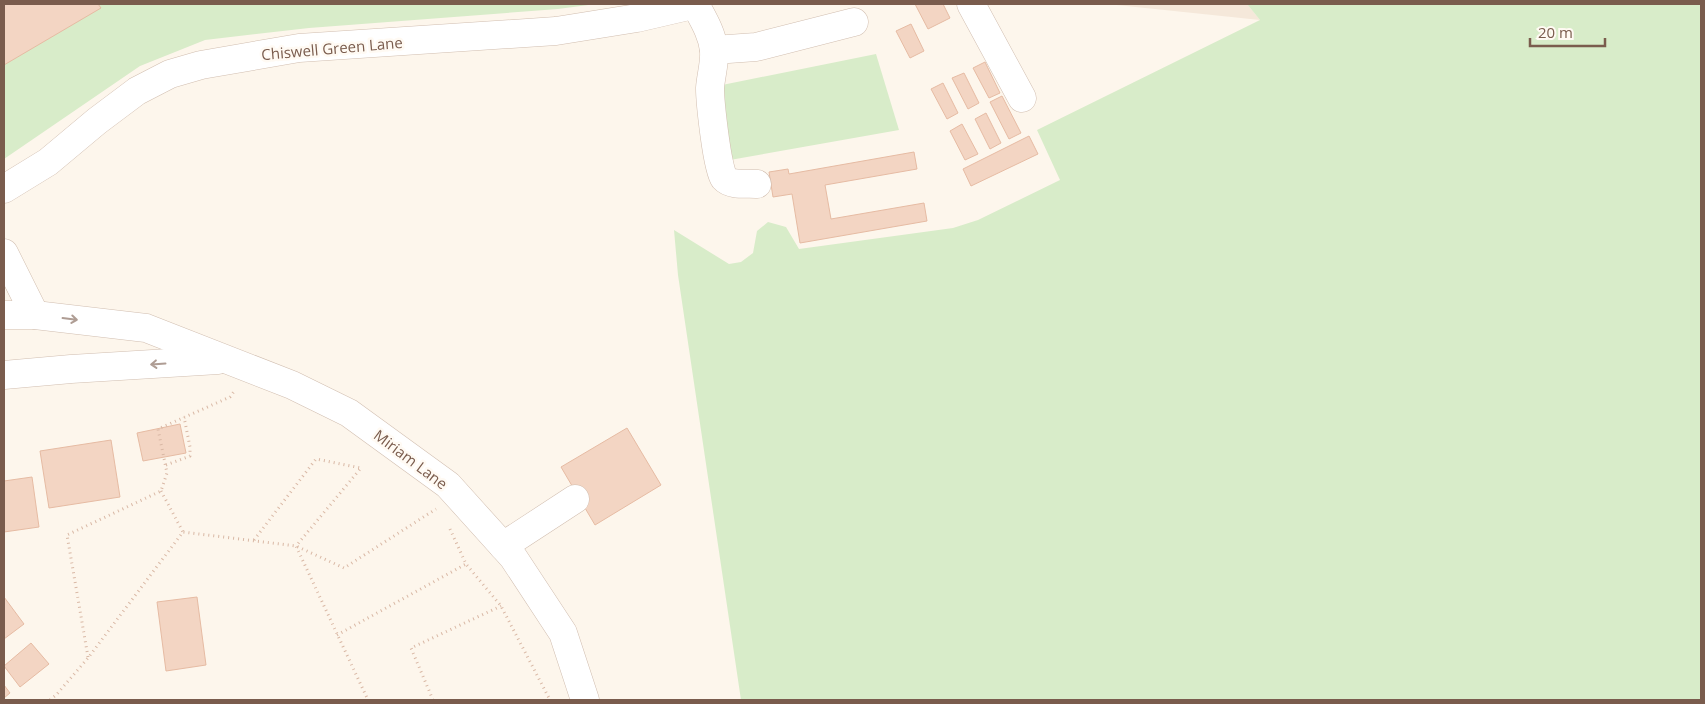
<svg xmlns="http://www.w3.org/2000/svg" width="1705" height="704" viewBox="0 0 1705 704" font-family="'Open Sans',sans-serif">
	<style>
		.residential { fill: #f5e8da }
		.green { fill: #d8ecc9 }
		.building { fill: #f3d5c3; stroke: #e6bba3 }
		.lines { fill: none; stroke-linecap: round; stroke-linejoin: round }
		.minor-casing { stroke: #d1beb0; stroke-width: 29 }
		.path { stroke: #d9b8a5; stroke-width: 3; stroke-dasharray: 1 4; stroke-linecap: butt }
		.minor { stroke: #fff; stroke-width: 28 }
		.oneway { stroke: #af9d94 }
		.labels { text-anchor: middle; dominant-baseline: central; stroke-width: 5; stroke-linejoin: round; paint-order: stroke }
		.street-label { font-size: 15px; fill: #7a5c4d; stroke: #fffaf3 }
	</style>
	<rect width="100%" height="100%" fill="#fdf6ec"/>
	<polygon class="residential" points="1107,4 1247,4 1260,20"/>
	<g class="green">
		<polygon points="4,4 596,4 558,9 309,28 205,40 140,66 4,159"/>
		<polygon points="1247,4 1701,4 1701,700 741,700 678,275 674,230 729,264 741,262 753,253 757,231 768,222 786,227 799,249 953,228 978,220 1060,180 1037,130 1260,20"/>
		<polygon points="876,54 899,130 730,160 717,86"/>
	</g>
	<g class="building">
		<polygon points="4,4 98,4 101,8 4,65"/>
		<polygon points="915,4 943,4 950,18 928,29"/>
		<polygon points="911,24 924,51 910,58 896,31"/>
		<polygon points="985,62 1000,93 989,98 973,68"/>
		<polygon points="964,73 979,103 968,109 952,78"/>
		<polygon points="943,83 958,113 947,119 931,89"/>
		<polygon points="1002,96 1021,133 1009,139 990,102"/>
		<polygon points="986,113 1001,143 990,149 975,119"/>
		<polygon points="962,124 978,154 965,160 950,131"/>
		<polygon points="1029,136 1038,154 971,186 963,169"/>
		<polygon points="914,152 917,169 825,185 831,219 924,203 927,221 800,243 792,194 773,197 769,172 788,169 789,174"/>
		<polygon points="180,424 186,453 143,461 137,433"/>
		<polygon points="627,428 661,485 595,525 561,467"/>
		<polygon points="111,440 120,497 49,508 40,451"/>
		<polygon points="32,477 39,527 4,532 4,481"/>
		<polygon points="4,597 24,624 4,639"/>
		<polygon points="197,597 206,665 166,671 157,602"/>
		<polygon points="31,643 49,664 20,687 4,666"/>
		<polygon points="4,685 10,693 4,698"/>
	</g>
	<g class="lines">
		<g class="minor-casing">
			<g id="minor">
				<path d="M 695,4 C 703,19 712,33 714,50 C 715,63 711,75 710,88 C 710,101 717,169 724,178 C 731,186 747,183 757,184"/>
				<polyline points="971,4 1022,98"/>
				<polyline points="714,50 756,47 854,22"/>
				<polyline points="4,189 48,162 97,121 137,91 170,74 201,65 299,48 556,31 637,18 697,4"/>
				<polyline points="4,253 35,315"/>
				<polyline points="4,315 35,315 146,328 292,385 349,413 448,485 513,557 563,633 585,700"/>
				<polyline points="4,375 71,369 218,360"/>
				<polyline points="503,546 575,499"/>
			</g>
		</g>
		<g class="path">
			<polyline points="166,465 190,456 190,447 184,417"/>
			<polyline points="161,491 183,532"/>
			<polyline points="450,529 466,564 501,606 550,700"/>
			<polyline points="254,540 316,459 361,468 296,546 368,700"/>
			<polyline points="337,635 466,564"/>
			<polyline points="88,657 67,535 161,491 167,473 158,429 230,397 235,390"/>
			<polyline points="50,700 57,694 88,658 183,532 296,546 344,568 436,509"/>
			<polyline points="433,700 411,648 501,606"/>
		</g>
		<use href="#minor" class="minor"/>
	</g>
	<defs><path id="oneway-shaft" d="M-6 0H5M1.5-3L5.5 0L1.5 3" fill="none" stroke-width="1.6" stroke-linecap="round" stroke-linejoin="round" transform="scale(1.25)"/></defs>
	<g class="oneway">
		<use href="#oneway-shaft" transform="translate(70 319) rotate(7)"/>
		<use href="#oneway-shaft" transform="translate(158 364) rotate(176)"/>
	</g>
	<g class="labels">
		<g class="street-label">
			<text transform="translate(332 48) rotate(-5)">Chiswell Green Lane</text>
			<text transform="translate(411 459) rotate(37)">Miriam Lane</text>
		</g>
	</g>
	<rect width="1705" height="704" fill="none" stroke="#7a5c4d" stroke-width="10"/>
	<path d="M1530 38v8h75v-8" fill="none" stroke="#7a5c4d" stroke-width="2.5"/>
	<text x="1538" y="38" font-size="15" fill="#7a5c4d" stroke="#fffaf3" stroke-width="4" paint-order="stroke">20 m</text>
</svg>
